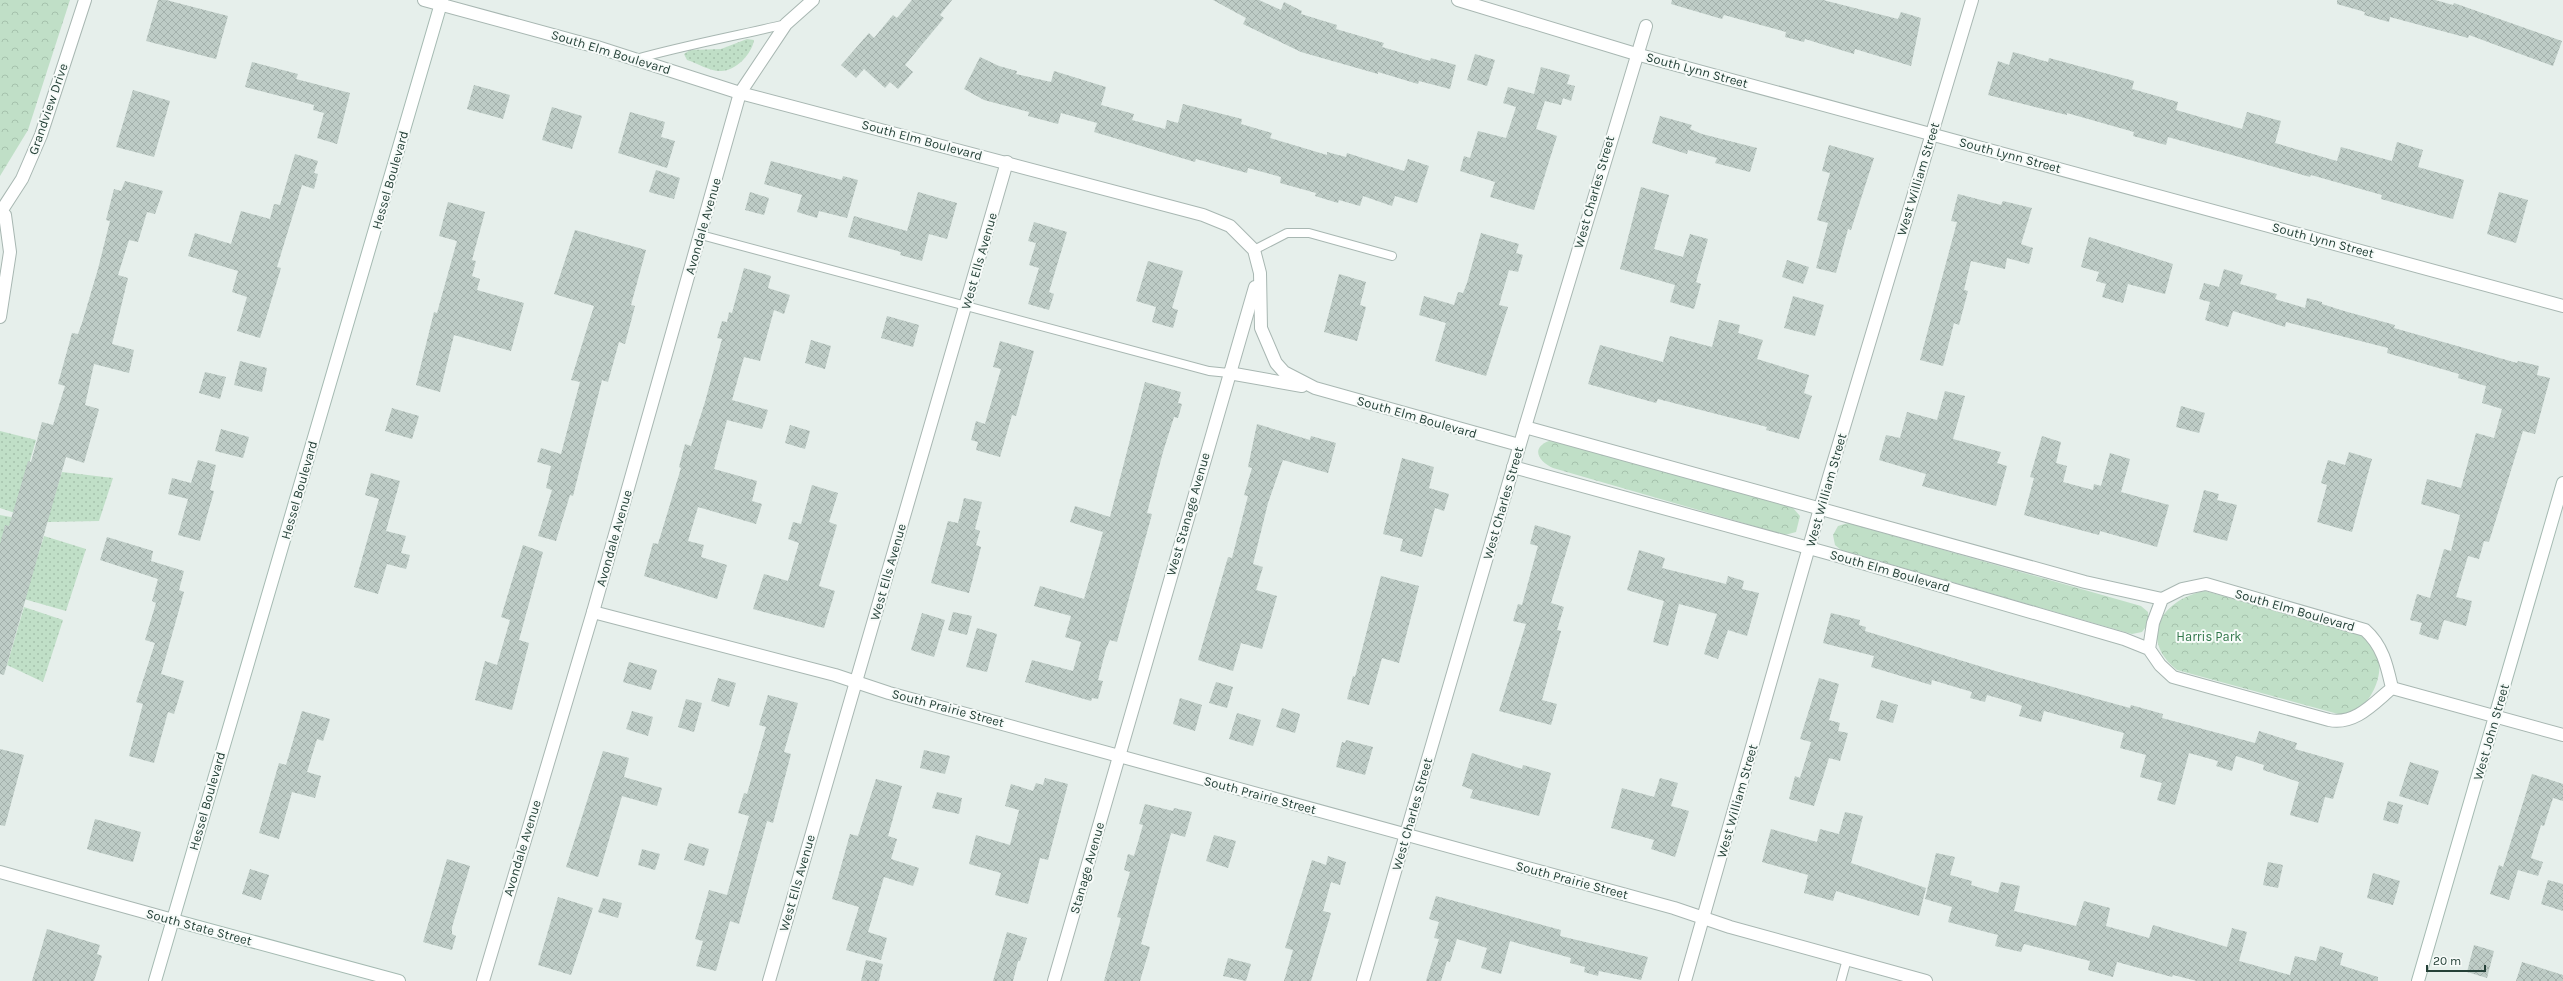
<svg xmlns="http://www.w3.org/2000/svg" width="2563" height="981" viewBox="0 0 2563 981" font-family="Karla,sans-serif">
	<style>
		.grass { fill: url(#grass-dots) }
		.park { fill: url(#park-crowns) }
		.building { fill: url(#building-cross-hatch) }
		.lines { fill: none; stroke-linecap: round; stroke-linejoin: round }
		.lane-casing { stroke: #a8b7b2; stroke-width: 10 }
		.street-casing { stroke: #a8b7b2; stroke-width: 14 }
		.secondary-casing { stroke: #a5bab2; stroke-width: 14 }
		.lane { stroke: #fff; stroke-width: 8 }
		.street { stroke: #fff; stroke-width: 12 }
		.secondary { stroke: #fff; stroke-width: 12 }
		.labels { text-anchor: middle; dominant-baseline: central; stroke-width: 4; stroke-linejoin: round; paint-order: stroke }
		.street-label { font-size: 13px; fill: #254138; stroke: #f7fbf9 }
		.park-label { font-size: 13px; fill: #307749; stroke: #f7fbf9 }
	</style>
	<defs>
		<pattern id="grass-dots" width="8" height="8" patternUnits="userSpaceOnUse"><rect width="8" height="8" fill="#c0dfc7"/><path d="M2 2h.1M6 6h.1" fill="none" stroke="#a5c1ac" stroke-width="1.8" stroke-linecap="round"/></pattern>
		<pattern id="park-crowns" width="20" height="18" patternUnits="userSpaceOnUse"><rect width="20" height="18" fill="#c0dfc7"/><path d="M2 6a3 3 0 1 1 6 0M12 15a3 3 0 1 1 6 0" fill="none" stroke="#a5c1ac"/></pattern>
		<pattern id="building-cross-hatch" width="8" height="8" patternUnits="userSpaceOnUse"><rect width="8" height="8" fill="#beccc6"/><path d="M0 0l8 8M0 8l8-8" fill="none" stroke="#a3b0ab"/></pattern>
	</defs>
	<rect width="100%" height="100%" fill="#e6efeb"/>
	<g class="grass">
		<path d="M 747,39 L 754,40 C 752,54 735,72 720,71 C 709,71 697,63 687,60 L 684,54 L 690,50 L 721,49 Z"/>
		<polygon points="0,431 36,440 15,513 0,508"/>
		<polygon points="62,472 113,478 99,521 46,522"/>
		<polygon points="0,515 16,518 0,562"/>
		<polygon points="44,536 86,549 66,611 24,599"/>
		<polygon points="24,607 63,620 43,682 7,665"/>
	</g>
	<g class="park">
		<polygon points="0,0 70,0 28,130 0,176"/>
		<path d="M 1549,441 L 1563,442 L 1793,508 L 1800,516 L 1796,532 L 1785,535 L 1553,468 C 1539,462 1530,448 1549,441 Z"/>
		<polygon points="1848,523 2141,606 2148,612 2149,623 2142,632 2132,634 1841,550 1835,545 1833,535 1838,526"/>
		<path d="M 2205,591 L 2362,635 C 2368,642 2377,652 2379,661 C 2382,679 2370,704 2354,712 C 2349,714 2343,714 2338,714 L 2177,670 C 2137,638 2162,599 2205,591 Z"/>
	</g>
	<g class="building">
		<polygon points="158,0 166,0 228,16 216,59 146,41"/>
		<polygon points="912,0 952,0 940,15 944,18 905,65 913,72 898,89 890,82 885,88 864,69 856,78 841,65 869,33 874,38 893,15 897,18"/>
		<polygon points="1213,0 1259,0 1281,10 1284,2 1302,11 1301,14 1337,25 1336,29 1384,43 1382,47 1430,61 1431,58 1456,65 1450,89 1419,81 1418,84 1378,72 1378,74 1301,52 1243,24 1246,18"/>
		<polygon points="1672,0 1823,0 1898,19 1901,12 1921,18 1911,66 1855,49 1854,54 1805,39 1804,42 1785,37 1786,32 1724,15 1722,19 1671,4"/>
		<polygon points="2337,0 2435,0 2453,5 2454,3 2562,41 2553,66 2469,35 2468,38 2390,17 2389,22 2364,15 2365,12 2337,4"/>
		<polygon points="2013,52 2048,62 2049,58 2134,81 2132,89 2178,102 2176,110 2242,129 2247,112 2281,121 2275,143 2337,161 2341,147 2392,161 2397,142 2423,150 2418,167 2464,180 2453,219 2381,199 2382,195 2311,175 2310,177 2168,137 2166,145 2133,136 2134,132 2067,113 2067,115 1988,95 1998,61 2009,65"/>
		<polygon points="1475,54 1495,60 1487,86 1467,80"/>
		<polygon points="980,57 999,66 1017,71 1016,74 1051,82 1054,71 1106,87 1101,105 1134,114 1132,120 1165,129 1167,120 1178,123 1183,104 1242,119 1241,124 1272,133 1270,138 1327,155 1327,152 1346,157 1347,153 1404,171 1408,159 1429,166 1417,203 1395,196 1392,206 1363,196 1360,206 1339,200 1338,203 1315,196 1316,193 1280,183 1281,177 1248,168 1247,173 1196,159 1195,162 1094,132 1097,123 1061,113 1058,124 1028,116 1029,112 984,100 964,89"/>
		<polygon points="252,62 298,74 296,79 350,93 337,144 317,138 324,113 313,110 314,105 245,87"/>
		<polygon points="1541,67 1570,75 1567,84 1575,86 1571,101 1563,98 1561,105 1545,101 1536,129 1557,136 1534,210 1490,197 1495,182 1460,171 1464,156 1470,158 1478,131 1506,138 1516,107 1503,103 1508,87 1534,94"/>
		<polygon points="474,85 510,95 503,119 467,109"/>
		<polygon points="133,90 170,101 154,157 116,147"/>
		<polygon points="552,107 582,116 572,149 542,140"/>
		<polygon points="630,112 665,122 661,137 675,141 667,168 618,153"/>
		<polygon points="1660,116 1692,125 1690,129 1702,134 1757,148 1750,172 1715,163 1717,158 1688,150 1687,154 1652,143"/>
		<polygon points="1829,145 1874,158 1851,230 1848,229 1836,273 1816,268 1828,223 1817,220 1830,173 1822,171"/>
		<polygon points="295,154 318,161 314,173 318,174 314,189 302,185 277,267 281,268 260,338 237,331 247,297 232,292 238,271 188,256 195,233 231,244 241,211 270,219 274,204 280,205"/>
		<polygon points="771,161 842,180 843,176 858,180 847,218 819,211 817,218 797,212 802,195 764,184"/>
		<polygon points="656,170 680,178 674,199 649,192"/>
		<polygon points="125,181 163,191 155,214 147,212 138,242 129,240 118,275 128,278 112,344 134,350 129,373 94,364 85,405 99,409 84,463 66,457 4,675 0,674 0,544 5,525 9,526 28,461 31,462 42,422 53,425 65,386 58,384 72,333 78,334 82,323 98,269 110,221 106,220 114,189 121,191"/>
		<polygon points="1641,187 1669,195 1654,249 1683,257 1690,234 1708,239 1696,282 1701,284 1694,309 1670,302 1675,285 1620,269"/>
		<polygon points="750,192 769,198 764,215 745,210"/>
		<polygon points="918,192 957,203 947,239 929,234 922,261 900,255 901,252 848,237 854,216 907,231"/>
		<polygon points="2499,192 2528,200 2516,243 2487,234"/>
		<polygon points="1958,194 2001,205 2003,201 2032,208 2021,244 2033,248 2029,264 2007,258 2005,269 1971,261 1964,290 1968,291 1959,325 1954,323 1943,366 1920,360 1957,222 1951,221"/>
		<polygon points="448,202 485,212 472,260 476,261 472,276 480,279 477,290 524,303 511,351 454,335 440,392 416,385 434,312 437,313 457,241 439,236"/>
		<polygon points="1034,222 1067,232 1049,292 1054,294 1049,310 1028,304 1039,268 1029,265 1036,243 1028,241"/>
		<polygon points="575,230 646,250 631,305 635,306 625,344 619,342 608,382 602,380 573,496 570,495 556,541 538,536 552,490 546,488 551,466 537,462 541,448 561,454 580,382 571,380 594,306 554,294"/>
		<polygon points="1481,233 1519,244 1516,253 1523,255 1518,272 1509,270 1499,305 1508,307 1486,376 1435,361 1446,323 1419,315 1424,296 1454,305 1458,292 1463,293 1467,283"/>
		<polygon points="2089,237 2173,264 2165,294 2128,284 2123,303 2102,297 2106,284 2096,281 2099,272 2081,267"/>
		<polygon points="1787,260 1809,267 1803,284 1782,277"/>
		<polygon points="1148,261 1183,271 1172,308 1178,310 1173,328 1152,322 1156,307 1136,301"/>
		<polygon points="744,268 771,276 768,288 790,295 784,314 774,310 760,361 744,357 732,400 768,410 762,429 727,420 714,469 757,481 752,501 762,504 756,524 698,507 688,541 704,545 701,557 727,565 717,599 644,576 653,543 658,544 681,468 679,467 685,444 691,446 705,402 722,339 717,338 722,321 727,322 729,312 732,313"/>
		<polygon points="2224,269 2243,275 2240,284 2277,294 2275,299 2305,308 2307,298 2322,302 2322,304 2344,311 2395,325 2394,328 2517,363 2518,361 2539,366 2537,375 2550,378 2535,434 2523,431 2489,542 2484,541 2479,559 2468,556 2456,597 2472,601 2466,626 2444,620 2438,640 2419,634 2422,623 2410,620 2417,594 2430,598 2444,549 2451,551 2460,515 2421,504 2427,479 2461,488 2476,433 2494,438 2502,409 2482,403 2486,386 2458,378 2459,374 2387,353 2388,348 2286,322 2285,327 2233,311 2228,327 2205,320 2210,302 2199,299 2204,283 2219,287"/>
		<polygon points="1339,274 1366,282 1360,305 1366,307 1357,341 1324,332"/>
		<polygon points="1793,296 1824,305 1815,336 1784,328"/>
		<polygon points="887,316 919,325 913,347 881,338"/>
		<polygon points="1719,320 1740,325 1738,333 1763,340 1757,359 1809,375 1804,393 1812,396 1799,439 1766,430 1767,427 1658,399 1656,403 1588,384 1600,345 1663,362 1670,336 1712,347"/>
		<polygon points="811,340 831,346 825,369 805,363"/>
		<polygon points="1000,341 1034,351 1016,416 1012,415 1000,457 976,450 978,442 971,440 976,421 985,424 1001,369 993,367"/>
		<polygon points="240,361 267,368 262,392 234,385"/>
		<polygon points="205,372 226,377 220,399 199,393"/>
		<polygon points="1145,382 1181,392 1178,403 1182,404 1178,418 1174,417 1163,452 1147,513 1152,514 1117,642 1110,640 1106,649 1098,680 1103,681 1098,699 1092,698 1091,701 1025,682 1032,660 1073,671 1081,642 1065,637 1071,616 1034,606 1040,586 1084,599 1103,532 1070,522 1075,506 1110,517"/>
		<polygon points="1945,391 1965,396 1953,439 2001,452 1997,463 2007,466 1996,506 1922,486 1926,474 1879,460 1886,435 1900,438 1907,412 1937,420"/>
		<polygon points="2181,406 2205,413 2199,433 2176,427"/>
		<polygon points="392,408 419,416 412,439 385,431"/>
		<polygon points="1257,424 1310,440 1311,436 1336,443 1328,473 1283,460 1268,503 1253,564 1263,567 1256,590 1277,596 1262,649 1241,643 1233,671 1198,660 1228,557 1232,558 1248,496 1244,495 1252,468 1248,467"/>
		<polygon points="790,425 810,431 805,449 785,443"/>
		<polygon points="221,429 249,437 243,458 215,451"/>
		<polygon points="2042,436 2061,442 2056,463 2067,466 2063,482 2093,490 2094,484 2101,486 2110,453 2130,459 2121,492 2169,505 2157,547 2100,531 2099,535 2024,515 2034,478 2030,477"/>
		<polygon points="2349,452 2372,459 2352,532 2317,522 2327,485 2321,483 2328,460 2345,465"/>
		<polygon points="1402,458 1434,467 1429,488 1449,494 1444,511 1435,508 1422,557 1400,551 1403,539 1383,534"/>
		<polygon points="198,460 216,465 210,490 214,491 200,541 178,535 188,499 168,494 172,478 191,483"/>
		<polygon points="371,473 400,481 386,531 406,536 401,553 410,555 406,569 387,564 378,594 354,587 379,499 365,495"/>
		<polygon points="812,485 838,493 829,522 837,525 819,586 835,591 824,628 753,609 764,574 788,581 799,543 788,539 793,522 801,524"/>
		<polygon points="2204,490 2219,494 2217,500 2237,505 2227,541 2193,532"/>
		<polygon points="964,498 982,502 975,529 980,531 976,545 981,547 969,593 931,583 948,521 958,523"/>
		<polygon points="1535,525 1571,536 1551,603 1564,607 1557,630 1561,631 1542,700 1557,704 1551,725 1499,711 1526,624 1513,621 1518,604 1522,605 1538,546 1530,544"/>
		<polygon points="107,537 153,551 151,561 184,571 179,590 184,592 161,674 184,681 174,714 168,712 154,763 129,756 143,704 136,702 155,643 145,640 156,603 152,601 158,579 100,560"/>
		<polygon points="523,545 543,552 519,640 529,643 512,710 475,700 485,661 497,665 510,620 501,617"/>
		<polygon points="1639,550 1665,558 1662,568 1726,584 1728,576 1744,581 1742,589 1759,593 1747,636 1728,630 1718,659 1704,654 1717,614 1679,604 1668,646 1653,642 1664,601 1627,590"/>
		<polygon points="1381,576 1419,586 1399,663 1382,658 1369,705 1347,699 1353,676 1355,677"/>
		<polygon points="953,612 972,616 967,635 948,630"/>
		<polygon points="922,613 945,620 934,657 911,650"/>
		<polygon points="1831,613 1860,620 1859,625 1866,627 1865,631 2002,673 2130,708 2131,705 2163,714 2162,718 2255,743 2259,731 2297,743 2295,749 2344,763 2333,799 2325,797 2318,823 2290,815 2299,782 2263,770 2264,765 2236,756 2232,771 2216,766 2218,761 2189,753 2175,805 2157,800 2162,783 2140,777 2146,755 2120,748 2124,733 2044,711 2041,722 2019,716 2022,706 2018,704 1987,695 1985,702 1970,698 1972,692 1932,680 1931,685 1871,667 1874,656 1823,643"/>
		<polygon points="977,628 997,634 987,672 966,667"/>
		<polygon points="629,662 657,670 651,690 623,682"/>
		<polygon points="718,678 736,683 729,707 711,701"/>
		<polygon points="1819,678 1839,684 1829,720 1840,723 1838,731 1848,733 1840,761 1829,758 1814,806 1789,799 1795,776 1800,778 1811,742 1800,739"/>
		<polygon points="1216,682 1233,687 1227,708 1209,703"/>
		<polygon points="768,695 798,703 784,752 791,754 773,823 767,821 739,924 730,921 716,971 696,966 703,941 695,939 709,890 727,895 749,816 738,813 744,793 747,794 766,727 759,725"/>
		<polygon points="1180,698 1202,705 1195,731 1173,724"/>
		<polygon points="686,699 702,703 694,732 678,727"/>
		<polygon points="1881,700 1898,705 1893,723 1876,718"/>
		<polygon points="1282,708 1300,714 1295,733 1276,727"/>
		<polygon points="302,711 330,719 323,741 317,739 307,772 321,776 315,798 292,792 279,839 259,833 279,763 286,765"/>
		<polygon points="632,711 653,717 648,736 626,729"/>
		<polygon points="1237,713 1261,720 1253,746 1229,739"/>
		<polygon points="1346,740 1373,747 1365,775 1336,767 1342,742 1345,743"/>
		<polygon points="0,749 24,755 5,826 0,825"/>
		<polygon points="924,750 950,756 945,774 920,768"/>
		<polygon points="603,751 629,758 624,777 662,788 657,806 622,796 598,877 566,867"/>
		<polygon points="1472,753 1522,769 1523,765 1551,773 1539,816 1470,798 1473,790 1462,786"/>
		<polygon points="2410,762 2439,771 2428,805 2399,796"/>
		<polygon points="2532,774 2563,784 2563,801 2553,798 2544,826 2541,825 2531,858 2543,862 2538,876 2518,870 2509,900 2490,894 2499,865 2503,867"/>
		<polygon points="1045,778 1068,784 1048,860 1040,858 1028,904 995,895 1001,873 969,864 976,835 1010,845 1019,810 1005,806 1011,784 1033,791 1036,783 1043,785"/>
		<polygon points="1660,778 1678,783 1671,806 1689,811 1675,857 1651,849 1654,840 1611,828 1622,788 1654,797"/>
		<polygon points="876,779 902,786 888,836 897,839 891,859 919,868 913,886 884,877 868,932 887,938 881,960 846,950 859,907 832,899 850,834 858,836"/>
		<polygon points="937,792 962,798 959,814 932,808"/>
		<polygon points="2388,801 2403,805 2398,824 2383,820"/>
		<polygon points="1145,804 1173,811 1174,808 1192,812 1185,837 1171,833 1141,944 1150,947 1140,981 1104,981 1121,918 1117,917 1130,872 1124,870 1128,854 1134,856 1143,825 1139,824"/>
		<polygon points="1845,812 1863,816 1851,863 1926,888 1919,916 1836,891 1833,901 1804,893 1808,875 1762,862 1771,829 1817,842 1820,829 1839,834"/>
		<polygon points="95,819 141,832 133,862 87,849"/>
		<polygon points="1214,835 1236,841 1228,868 1206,861"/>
		<polygon points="689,843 709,849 704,866 684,860"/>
		<polygon points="642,849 660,854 655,870 638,865"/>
		<polygon points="1936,853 1955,857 1950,875 1972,881 1971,885 1998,893 2001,882 2020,886 2014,911 2076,926 2084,901 2110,908 2106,926 2149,938 2153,925 2227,947 2232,928 2247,932 2239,961 2290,975 2295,956 2316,961 2320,946 2343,953 2340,965 2378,977 2378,981 2197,981 2173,975 2172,977 2117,962 2113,977 2088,970 2090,961 2024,944 2021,952 1995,946 1998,935 1948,922 1952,907 1925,899"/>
		<polygon points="1328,856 1346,862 1340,885 1331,882 1323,911 1331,913 1311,981 1284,981 1293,950 1285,948 1312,860 1326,865"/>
		<polygon points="447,859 470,866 452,927 452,934 456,936 452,950 423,942"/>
		<polygon points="2268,862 2283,865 2278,888 2263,885"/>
		<polygon points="250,869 269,875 261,900 242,894"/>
		<polygon points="2373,873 2400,881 2393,905 2367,898"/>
		<polygon points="2548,880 2563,884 2563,911 2541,904"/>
		<polygon points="1436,896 1561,930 1560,936 1648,957 1641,980 1599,971 1598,976 1584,972 1585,967 1570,963 1571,958 1510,941 1501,974 1481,968 1487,948 1457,939 1450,962 1447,961 1441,981 1426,981 1439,939 1434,938 1439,922 1429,919"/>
		<polygon points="558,897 593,908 571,975 538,965"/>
		<polygon points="603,898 622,903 618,918 598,912"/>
		<polygon points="47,929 100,945 97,954 102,956 94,981 32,981"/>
		<polygon points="1007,932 1027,938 1020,961 1018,961 1013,981 993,981"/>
		<polygon points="2474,945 2494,951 2487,978 2467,972"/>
		<polygon points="1228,958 1251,964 1246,981 1223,976"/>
		<polygon points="866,960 883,964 879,981 861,981"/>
		<polygon points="2522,962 2563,975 2563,981 2516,981"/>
	</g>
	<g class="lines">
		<g class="lane-casing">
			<g id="lane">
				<path d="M 636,59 C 686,45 736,36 786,24"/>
				<polyline points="701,235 1209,371 1229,373"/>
				<polyline points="1254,250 1287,233 1309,233 1392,256"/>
				<polyline points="1841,981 1847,959"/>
			</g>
		</g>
		<g class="street-casing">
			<g id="street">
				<polyline points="424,0 597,47 740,93 1203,215 1230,226 1254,250 1260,273 1261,328 1276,363 1284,372 1315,388 1519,445"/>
				<polyline points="1458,0 1636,54 2563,306"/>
				<polyline points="0,213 22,179 41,135 85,0"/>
				<polyline points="0,317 10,252 5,215 1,212"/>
				<polyline points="1229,373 1302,386"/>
				<polyline points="1525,427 2085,582 2162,599"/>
				<path d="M 1513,467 L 1838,556 L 2124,639 L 2149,649 L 2160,665 L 2173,677 L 2329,720 C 2355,725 2373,704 2392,688 C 2387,666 2383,646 2365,630 L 2206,584 L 2182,589 L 2162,599 L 2153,623 L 2149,649"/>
				<polyline points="593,612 835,675 889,693 1674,908 1730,927 1926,981"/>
				<polyline points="2392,688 2563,735"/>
				<polyline points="0,872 173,920"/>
				<polyline points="483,981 593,612 740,93 786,24 813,0"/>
				<polyline points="769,981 1007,162"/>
				<polyline points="1054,981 1255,287"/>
				<polyline points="1363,981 1525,427 1646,26"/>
				<polyline points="1685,981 1829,477 1972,0"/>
			</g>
		</g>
		<g class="secondary-casing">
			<g id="secondary">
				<polyline points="173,920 399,981"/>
				<polyline points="155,981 442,0"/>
				<polyline points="2418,981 2563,483"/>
			</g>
		</g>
		<use href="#lane" class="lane"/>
		<use href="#street" class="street"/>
		<use href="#secondary" class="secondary"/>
	</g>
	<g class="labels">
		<g class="street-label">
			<text transform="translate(611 52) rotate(17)">South Elm Boulevard</text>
			<text transform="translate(1697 70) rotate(15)">South Lynn Street</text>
			<text transform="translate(48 109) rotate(-71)">Grandview Drive</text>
			<text transform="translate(922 140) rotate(15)">South Elm Boulevard</text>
			<text transform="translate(2010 155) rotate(15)">South Lynn Street</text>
			<text transform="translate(1918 179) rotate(-73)">West William Street</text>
			<text transform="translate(390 180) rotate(-74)">Hessel Boulevard</text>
			<text transform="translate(1594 192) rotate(-74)">West Charles Street</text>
			<text transform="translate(703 226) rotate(-74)">Avondale Avenue</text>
			<text transform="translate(2323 240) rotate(15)">South Lynn Street</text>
			<text transform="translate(979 261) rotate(-74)">West Ells Avenue</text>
			<text transform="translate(1417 417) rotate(16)">South Elm Boulevard</text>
			<text transform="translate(299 490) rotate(-74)">Hessel Boulevard</text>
			<text transform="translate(1826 490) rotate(-74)">West William Street</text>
			<text transform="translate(1503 503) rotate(-74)">West Charles Street</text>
			<text transform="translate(1188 514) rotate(-74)">West Stanage Avenue</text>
			<text transform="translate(614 538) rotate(-74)">Avondale Avenue</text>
			<text transform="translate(1890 571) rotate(16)">South Elm Boulevard</text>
			<text transform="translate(888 572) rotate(-74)">West Ells Avenue</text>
			<text transform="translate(2295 610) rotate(16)">South Elm Boulevard</text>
			<text transform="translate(948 708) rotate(15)">South Prairie Street</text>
			<text transform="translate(2491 732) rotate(-74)">West John Street</text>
			<text transform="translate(1260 795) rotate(15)">South Prairie Street</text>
			<text transform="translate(207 801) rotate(-74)">Hessel Boulevard</text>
			<text transform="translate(1737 801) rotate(-74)">West William Street</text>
			<text transform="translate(1412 814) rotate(-74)">West Charles Street</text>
			<text transform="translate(522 848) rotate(-73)">Avondale Avenue</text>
			<text transform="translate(1087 868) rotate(-74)">Stanage Avenue</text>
			<text transform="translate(1572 880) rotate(15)">South Prairie Street</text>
			<text transform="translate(797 883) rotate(-74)">West Ells Avenue</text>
			<text transform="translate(199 927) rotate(15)">South State Street</text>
		</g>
		<g class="park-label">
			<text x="2209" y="636">Harris Park</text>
		</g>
	</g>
	<path d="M2427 965v6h58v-6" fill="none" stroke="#254138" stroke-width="2"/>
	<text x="2433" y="965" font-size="12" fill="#254138" stroke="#f7fbf9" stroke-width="3" paint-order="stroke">20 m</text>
</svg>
